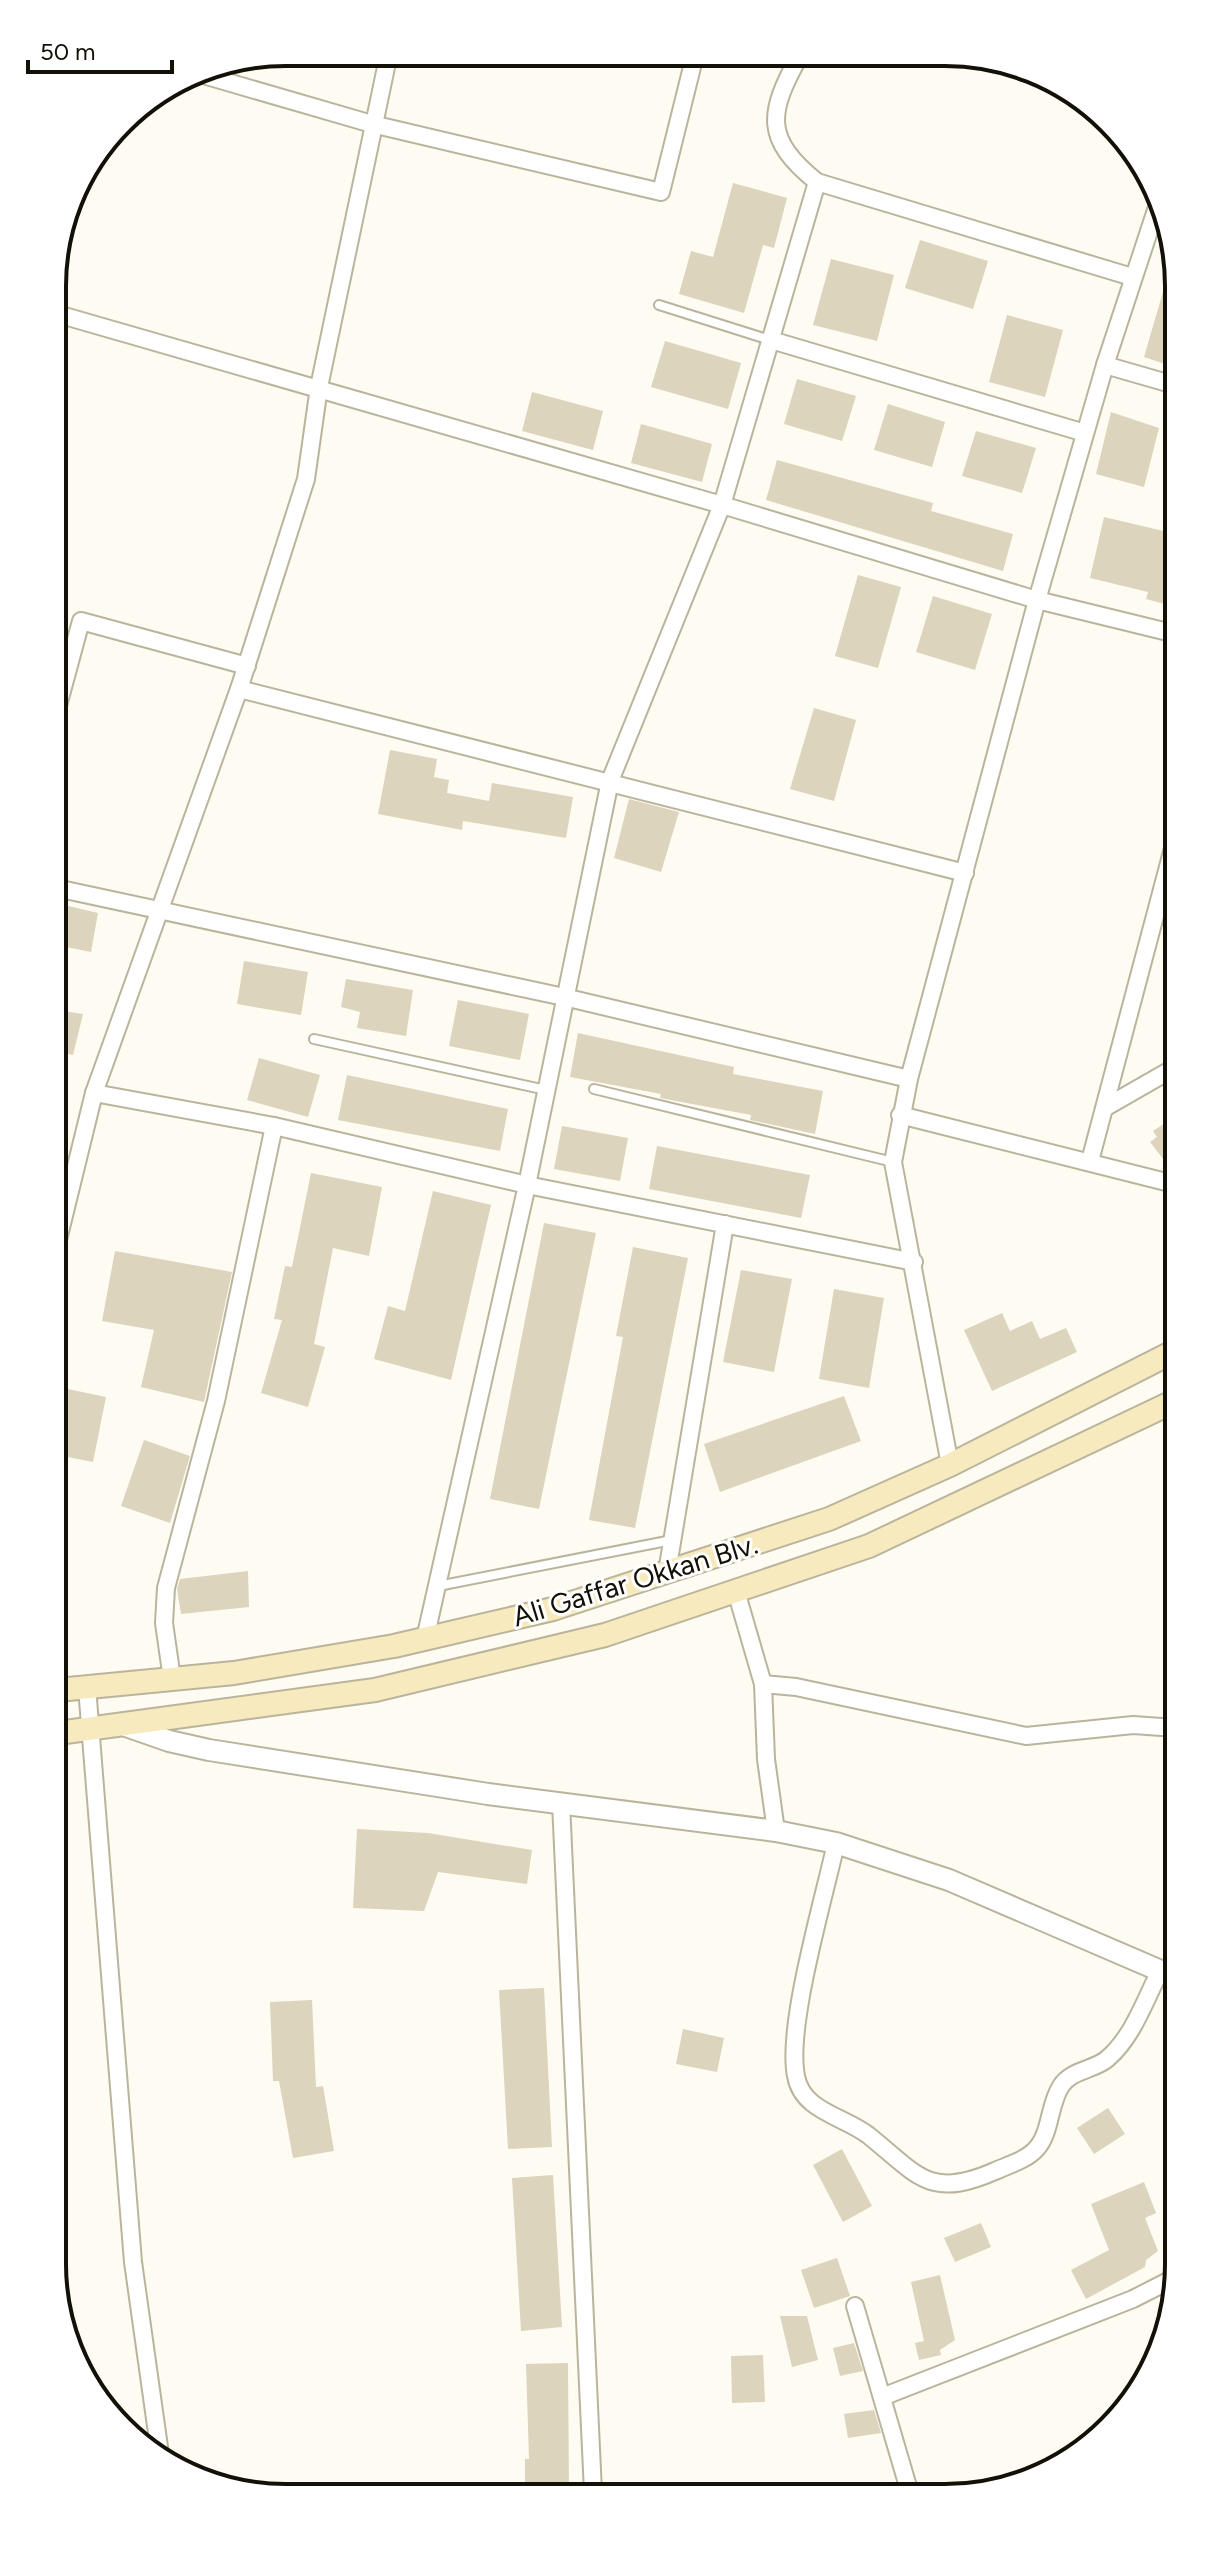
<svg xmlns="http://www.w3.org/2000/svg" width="1231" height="2550" viewBox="0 0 1231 2550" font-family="Figtree,sans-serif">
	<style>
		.building { fill: #dcd4bc }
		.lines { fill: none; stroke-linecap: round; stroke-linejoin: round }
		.service-casing { stroke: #bbb49d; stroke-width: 12 }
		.minor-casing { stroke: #bbb49d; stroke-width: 20 }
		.tertiary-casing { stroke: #bbb49d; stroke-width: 24 }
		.secondary-casing { stroke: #bbb49d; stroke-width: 26 }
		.service { stroke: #fff; stroke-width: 8 }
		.minor { stroke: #fff; stroke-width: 16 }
		.tertiary { stroke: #fff; stroke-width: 20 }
		.secondary { stroke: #f6eabe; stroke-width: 22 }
		.labels { text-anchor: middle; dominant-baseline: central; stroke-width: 6; stroke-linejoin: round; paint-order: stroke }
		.street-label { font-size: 28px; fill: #131008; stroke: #fff }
		.rim { fill: none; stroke: #131008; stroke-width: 4 }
	</style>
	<rect width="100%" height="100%" fill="#fefbf2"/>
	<g class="building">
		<polygon points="733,183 787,198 774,248 763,245 744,313 679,294 691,251 713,257"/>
		<polygon points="920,240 988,261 973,309 905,288"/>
		<polygon points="831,259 894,275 877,341 813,325"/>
		<polygon points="1167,278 1171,279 1171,366 1144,357"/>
		<polygon points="1007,315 1063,330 1045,397 989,382"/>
		<polygon points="665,341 741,363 728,409 651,387"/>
		<polygon points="797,379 856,396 842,441 784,424"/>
		<polygon points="532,392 603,411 593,450 522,431"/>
		<polygon points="888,404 945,422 932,467 874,450"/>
		<polygon points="1111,412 1159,428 1144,487 1096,474"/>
		<polygon points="641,424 712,444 702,482 631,463"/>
		<polygon points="976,431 1036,448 1022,493 962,476"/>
		<polygon points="777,460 933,503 931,511 1013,534 1003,571 766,500"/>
		<polygon points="1104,517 1172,533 1172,606 1146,599 1148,592 1090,578"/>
		<polygon points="858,575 901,587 878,668 835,656"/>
		<polygon points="933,596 992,614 975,670 916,652"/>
		<polygon points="814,708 856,720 834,801 790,789"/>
		<polygon points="390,750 437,759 434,777 449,780 447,793 489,801 492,783 573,797 566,838 463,821 462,830 378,814"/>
		<polygon points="629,799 679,812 661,872 614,858"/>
		<polygon points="56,903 98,913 91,952 56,945"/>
		<polygon points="244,961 308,972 301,1015 237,1004"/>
		<polygon points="346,979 413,990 406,1036 357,1028 360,1012 341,1007"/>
		<polygon points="458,1000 529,1014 520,1060 449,1046"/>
		<polygon points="56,1010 83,1014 73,1055 56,1051"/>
		<polygon points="578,1033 734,1067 733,1074 823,1091 815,1134 750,1120 751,1115 660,1098 661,1094 570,1077"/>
		<polygon points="259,1058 320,1075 308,1117 247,1100"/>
		<polygon points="347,1075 508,1109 500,1151 338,1120"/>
		<polygon points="1174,1117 1174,1173 1150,1142 1157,1137 1153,1131"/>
		<polygon points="562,1126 628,1138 620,1181 554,1169"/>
		<polygon points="657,1146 810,1175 801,1218 649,1189"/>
		<polygon points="311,1173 382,1187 369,1256 333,1248 314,1344 325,1347 308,1407 261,1393 282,1320 274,1319 285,1266 292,1267"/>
		<polygon points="433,1191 491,1205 451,1380 374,1359 388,1306 405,1311"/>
		<polygon points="544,1223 596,1233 539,1509 490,1499"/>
		<polygon points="633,1247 688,1258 635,1528 589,1520 623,1337 616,1336"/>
		<polygon points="115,1251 232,1272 204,1402 141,1387 154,1330 102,1321"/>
		<polygon points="741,1270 792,1279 774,1372 723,1362"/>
		<polygon points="834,1289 884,1298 869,1388 819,1379"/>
		<polygon points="1002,1313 1010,1331 1032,1321 1040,1339 1066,1328 1077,1352 992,1391 964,1330"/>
		<polygon points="63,1388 106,1397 93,1462 58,1455 57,1415"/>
		<polygon points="844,1396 861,1441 720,1492 704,1444"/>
		<polygon points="144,1440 190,1456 170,1523 121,1506"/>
		<polygon points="248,1571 249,1607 181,1614 177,1589 180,1579"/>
		<polygon points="357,1829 428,1833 532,1850 527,1884 438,1872 424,1911 353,1908"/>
		<polygon points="544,1988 552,2147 508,2149 499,1990"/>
		<polygon points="312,2000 316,2087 323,2086 334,2151 293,2158 279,2081 273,2081 270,2002"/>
		<polygon points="683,2029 724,2038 717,2072 676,2064"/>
		<polygon points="1108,2108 1125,2134 1094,2154 1077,2128"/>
		<polygon points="842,2149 872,2206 843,2222 813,2165"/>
		<polygon points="553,2175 562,2327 521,2331 512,2178"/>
		<polygon points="1144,2182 1156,2213 1145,2218 1158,2251 1146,2260 1145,2267 1086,2299 1071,2270 1109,2250 1091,2204"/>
		<polygon points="981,2223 991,2247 955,2262 944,2238"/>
		<polygon points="837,2258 850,2296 814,2308 801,2270"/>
		<polygon points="940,2275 955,2340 940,2350 941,2355 919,2360 915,2343 924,2341 911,2282"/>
		<polygon points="780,2316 807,2316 818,2360 792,2367"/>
		<polygon points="854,2343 863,2371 840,2376 833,2348"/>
		<polygon points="763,2355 765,2402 732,2403 731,2356"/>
		<polygon points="568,2363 569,2492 525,2492 525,2459 529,2459 526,2364"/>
		<polygon points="874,2410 881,2433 848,2438 844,2414"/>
	</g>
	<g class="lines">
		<g class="service-casing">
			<g id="service">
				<polyline points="659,305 770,340"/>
				<polyline points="314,1039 546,1090"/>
				<polyline points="594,1089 893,1162"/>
				<polyline points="438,1586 672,1540"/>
			</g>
		</g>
		<g class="minor-casing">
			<g id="minor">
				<path d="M 800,55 C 767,114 764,139 817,182 L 1132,277"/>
				<polyline points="193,72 372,124 661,192 695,55"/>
				<polyline points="54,313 722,505 1037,600 1172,633"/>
				<polyline points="771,340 1085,433"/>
				<polyline points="1105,365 1171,384"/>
				<polyline points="239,689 965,873"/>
				<polyline points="55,717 81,621 247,666"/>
				<polyline points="56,888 564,997 909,1079"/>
				<polyline points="94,1093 274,1126 527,1185 914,1262"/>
				<polyline points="1106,1107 1174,1068"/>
				<polyline points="900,1115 1174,1184"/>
				<polyline points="1090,1161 1173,848"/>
				<polyline points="57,1244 94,1093 239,689 306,479 319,387 389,53"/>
				<polyline points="950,1465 893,1162 909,1079 1037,600 1105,365 1158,204"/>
				<polyline points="667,1572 725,1224"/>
				<polyline points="736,1591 763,1684 766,1759 776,1831"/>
				<polyline points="425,1639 527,1185 610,781 722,505 817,182"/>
				<polyline points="172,1679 164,1623 166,1588 216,1401 274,1126"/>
				<polyline points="763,1684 796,1687 1026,1736 1133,1725 1176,1728"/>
				<polyline points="87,1687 133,2262 160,2454"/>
				<polyline points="561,1803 593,2492"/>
				<path d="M 836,1843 C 824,1899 786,2026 796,2076 C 802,2111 843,2116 868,2135 C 918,2175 929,2200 995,2171 C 1008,2165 1027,2160 1037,2148 C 1051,2132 1049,2104 1061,2086 C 1071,2070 1094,2070 1107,2059 C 1133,2037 1145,2000 1160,1971"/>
				<polyline points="855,2306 909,2490"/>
				<polyline points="882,2397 1133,2299 1178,2276"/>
			</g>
		</g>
		<g class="tertiary-casing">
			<polyline id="tertiary" points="126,1726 169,1741 209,1750 488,1794 776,1831 836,1843 949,1880 1177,1978"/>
		</g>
		<g class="secondary-casing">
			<g id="secondary">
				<polyline points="58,1690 234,1673 394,1646 553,1609 829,1519 950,1465 1175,1351"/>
				<polyline points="58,1733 375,1690 605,1635 869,1546 1175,1401"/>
			</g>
		</g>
		<use href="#service" class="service"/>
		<use href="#minor" class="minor"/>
		<use href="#tertiary" class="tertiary"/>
		<use href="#secondary" class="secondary"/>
	</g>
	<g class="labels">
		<g class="street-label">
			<text transform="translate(635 1580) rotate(-17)">Ali Gaffar Okkan Blv.</text>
		</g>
	</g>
	<path d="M0 0H1231V2550H0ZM286 66H945A220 220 0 0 1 1165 286V2264A220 220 0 0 1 945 2484H286A220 220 0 0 1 66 2264V286A220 220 0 0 1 286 66Z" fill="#fff" fill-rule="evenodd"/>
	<path class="rim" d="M286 66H945A220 220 0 0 1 1165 286V2264A220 220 0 0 1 945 2484H286A220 220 0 0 1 66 2264V286A220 220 0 0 1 286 66Z"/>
	<path d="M28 60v12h144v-12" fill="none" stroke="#131008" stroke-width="4"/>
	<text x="40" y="60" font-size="24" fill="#131008" stroke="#ffffff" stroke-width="6" paint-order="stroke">50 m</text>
</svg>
